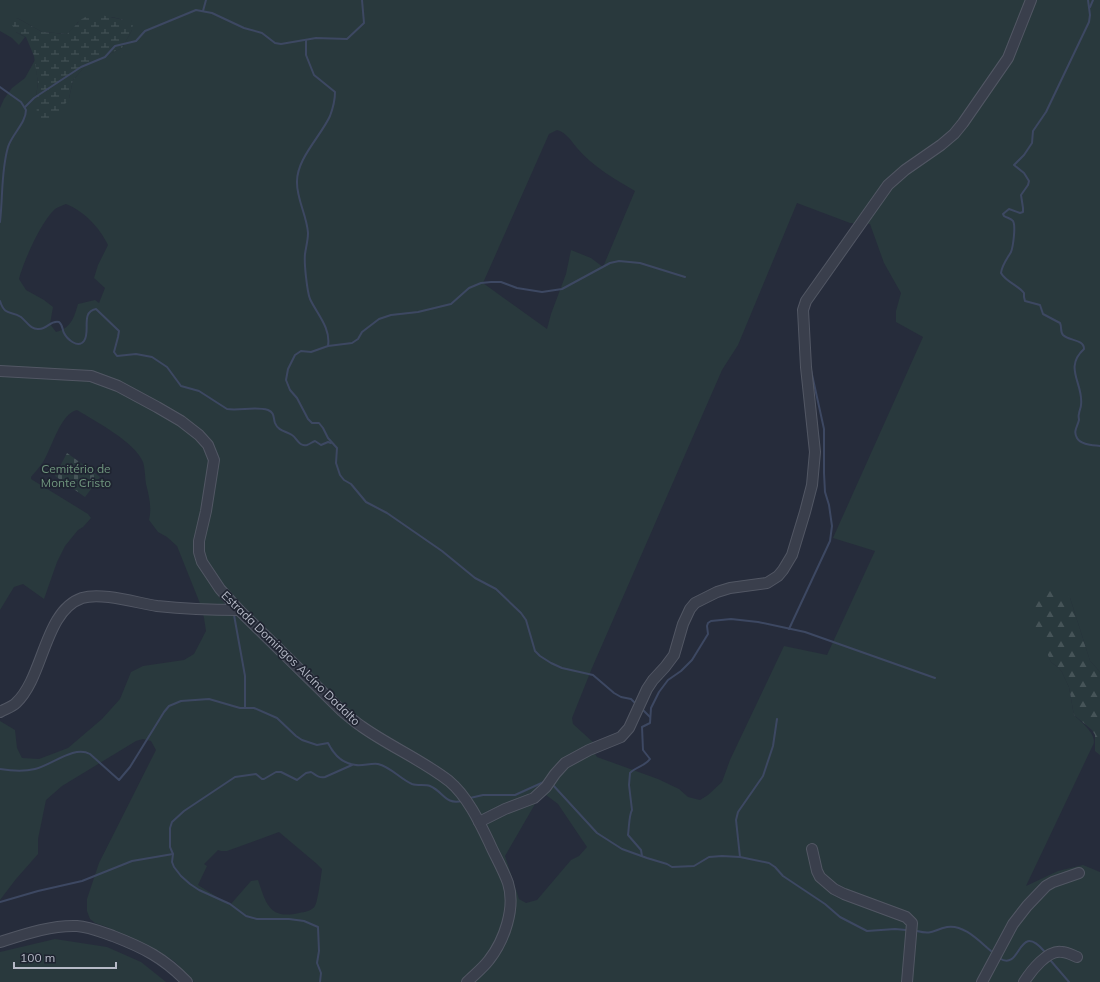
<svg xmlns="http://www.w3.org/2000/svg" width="1100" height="982" viewBox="0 0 1100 982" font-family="Mulish,sans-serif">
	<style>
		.grass { fill: #29393d; fill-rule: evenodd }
		.forest { fill: url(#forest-firs) }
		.wetland { fill: url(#wetland-marsh) }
		.cemetery { fill: url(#cemetery-stones) }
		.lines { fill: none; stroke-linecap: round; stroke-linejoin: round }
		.stream { stroke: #3d4862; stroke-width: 2 }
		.minor-casing { stroke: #525764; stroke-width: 12 }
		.minor { stroke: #3a3f4c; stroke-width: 10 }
		.labels { text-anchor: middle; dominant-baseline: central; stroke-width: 3.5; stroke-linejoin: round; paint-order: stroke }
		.park-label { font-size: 12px; fill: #6f957d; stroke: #1f2431 }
		.street-label { font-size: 12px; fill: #b6bac7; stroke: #1f2431 }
	</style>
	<defs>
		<pattern id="forest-firs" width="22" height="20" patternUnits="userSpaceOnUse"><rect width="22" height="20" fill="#29393d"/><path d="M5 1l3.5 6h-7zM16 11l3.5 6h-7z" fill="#465458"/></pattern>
		<pattern id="wetland-marsh" width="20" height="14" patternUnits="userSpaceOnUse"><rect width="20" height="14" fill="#29393d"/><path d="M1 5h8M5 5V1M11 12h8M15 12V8" fill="none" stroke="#465458"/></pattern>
		<pattern id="cemetery-stones" width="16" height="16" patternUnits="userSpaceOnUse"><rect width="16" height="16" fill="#29393d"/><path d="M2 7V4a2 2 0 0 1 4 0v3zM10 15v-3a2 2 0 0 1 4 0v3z" fill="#465458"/></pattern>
	</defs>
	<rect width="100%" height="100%" fill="#262c3b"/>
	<g class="grass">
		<path d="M 0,0 L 1100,0 L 1100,672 L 1090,661 L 1070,598 L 1046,650 L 1051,662 L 1059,668 L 1062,672 L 1069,687 L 1074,715 C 1081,722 1100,736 1092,747 L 1026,886 L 1058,871 L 1083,865 L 1100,872 L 1100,982 L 194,982 L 175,962 L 166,956 L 107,927 L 95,923 L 90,919 L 87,911 L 87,899 L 99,863 L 156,750 L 151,741 L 143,739 L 136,741 L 62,786 L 46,800 L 38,839 L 38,854 L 16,879 L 0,900 L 0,721 L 15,730 L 17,748 L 22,758 L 39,759 L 68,748 L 102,719 L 120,699 L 131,672 L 143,666 L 184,660 L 194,654 L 206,631 L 204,618 L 201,606 L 177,546 L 167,537 L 158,532 L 149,520 C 152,507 149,496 146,484 C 145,477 145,468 143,462 C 135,442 95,421 77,410 C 60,414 52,448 43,462 C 40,467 35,472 31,477 L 31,479 L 88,514 L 91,518 L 83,527 L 78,530 L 65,546 L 57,562 L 44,599 L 23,584 L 14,587 L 0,610 L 0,108 L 4,99 L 12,88 L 25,78 L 35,60 L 38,83 L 36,97 L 69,98 L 73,80 L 86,65 L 122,48 L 132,30 L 131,20 L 124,20 L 112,17 L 78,22 L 74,28 L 67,34 L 42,32 L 17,18 L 16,32 L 25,37 L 19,45 L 12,38 L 0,31 ZM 557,130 C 567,133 571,141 577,148 C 593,167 615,179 635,191 L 603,267 L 591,258 L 571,250 L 566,274 L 551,314 L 547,329 L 483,283 L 549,134 ZM 797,203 L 850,223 L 870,224 L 884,263 L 901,293 L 896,311 L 896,322 L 923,337 L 833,538 L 875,551 L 827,655 L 784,646 L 730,760 L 722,782 L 708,795 L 700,800 L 688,797 L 679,789 L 658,779 L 597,757 L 592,749 L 594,743 L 573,724 L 572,718 L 592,668 L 722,370 L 738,345 ZM 66,204 C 84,211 100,228 108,245 L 98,265 L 94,278 L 105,288 L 99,303 L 95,300 L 78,304 C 74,318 71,328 56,332 L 50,324 L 53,307 L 44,300 L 26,290 L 19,279 C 24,260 41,222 55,209 C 58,207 63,205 66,204 ZM 542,792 L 558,804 L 587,847 L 579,856 L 571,860 L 537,900 L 526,903 L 519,899 L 505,856 ZM 279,832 L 317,864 L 322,869 C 321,876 318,901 315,906 C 312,911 304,912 299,913 C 269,920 266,903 258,880 L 251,881 L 230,905 L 198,885 L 207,866 L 204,864 L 218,850 L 221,851 L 227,851 Z"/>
		<polygon points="55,939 107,947 141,962 166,982 0,982 0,952"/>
	</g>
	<path class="forest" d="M 1048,590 C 1057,590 1063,592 1070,598 L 1090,661 L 1100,672 L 1100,755 L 1095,751 L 1095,735 L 1092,730 L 1074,715 L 1069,687 L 1062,672 L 1059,668 L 1051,662 L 1034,624 L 1032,614 L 1032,604 L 1038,596 Z"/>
	<path class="wetland" d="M 101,15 L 124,20 L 131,20 L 133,25 L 132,30 L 122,48 L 86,65 L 73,80 L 69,98 L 59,114 L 54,118 L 49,119 L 42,119 L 37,116 L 36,97 L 38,83 L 34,56 L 26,37 L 16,32 L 12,25 L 17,18 L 42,32 L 67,34 C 74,29 79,18 88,16 C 92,15 97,15 101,15 Z"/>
	<polygon class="cemetery" points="67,453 100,477 85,497 55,476"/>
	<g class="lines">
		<g class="stream">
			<path d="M 1088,0 L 1090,15 L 1089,22 L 1046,112 L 1033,131 L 1032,143 L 1024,155 L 1014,165 L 1024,173 L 1029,181 L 1028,185 L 1021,195 L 1023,208 L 1023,212 L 1020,213 L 1009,209 L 1003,214 L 1004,216 C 1007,218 1011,218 1013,221 C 1016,226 1013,247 1011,252 C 1007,259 1002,265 1001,273 C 1006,282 1018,285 1024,293 L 1024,297 L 1025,301 L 1040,305 L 1043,314 L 1060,323 C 1062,327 1060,332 1063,335 C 1069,341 1084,339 1084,349 C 1063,368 1084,384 1081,405 C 1081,408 1079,411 1079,414 C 1078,416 1079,418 1079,420 C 1077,428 1073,431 1077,438 C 1081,445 1093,445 1100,446"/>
			<polyline points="1090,7 1093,0"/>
			<polyline points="203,11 206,0"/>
			<path d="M 306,40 L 306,55 L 314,75 L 335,92 C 335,100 333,108 330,116 C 321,136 296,159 297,183 C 297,200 307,216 308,233 C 308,240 306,247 305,254 C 304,263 307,291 310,299 C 317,314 331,328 328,346"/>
			<path d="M 0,87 L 21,102 L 26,110 C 26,123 12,134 8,147 C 1,171 3,196 0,222"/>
			<polyline points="25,107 34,98 81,67 105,57 115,46 136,41 145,31 196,10 212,13 244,28 262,33 275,43 281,44 316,38 347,39 364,23 362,0"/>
			<path d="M 0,301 C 5,317 11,310 21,317 C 27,322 31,330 39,329 C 48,329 50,320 59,322 C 63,325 62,329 64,333 C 67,339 78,349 84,341 C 91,332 80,312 96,309 L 119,331 L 118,337 L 114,352 L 117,356 L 136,354 L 152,357 L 167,367 L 181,386 L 199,391 L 227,409 C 240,411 255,406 268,410 C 275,413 273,417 275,423 C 278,431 286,431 292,435 C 297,438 299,447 307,445 C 310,444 312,442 315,441 L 321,445 L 328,442 L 331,443"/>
			<polyline points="234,615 245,676 245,708"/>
			<polyline points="789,629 830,541 832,526 829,505 825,492 824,473 824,429 811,370"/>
			<polyline points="637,705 631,699 621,697 614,693 593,675 562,668 551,663 540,656 535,651 526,620 521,613 496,589 475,578 442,551 387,513 366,502 351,484 344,480 340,475 336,463 337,448 328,438 323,428 319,423 312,423 308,419 297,398 290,390 286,380 288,369 295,355 301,351 311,352 328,346 352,343 358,339 362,332 379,319 391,315 418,312 451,304 469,288 481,283 491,282 501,282 517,288 542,292 562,289 610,263 619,261 640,263 685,277"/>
			<polyline points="642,709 650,717"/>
			<path d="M 0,769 C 12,771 23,772 35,769 C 52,765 74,745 90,754 L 119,780 L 130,767 L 164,712 L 169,706 L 181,701 L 209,699 L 240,708 L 254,708 L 277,718 L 296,736 L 302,740 L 317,745 L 328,743 C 334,755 343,764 356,765 C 363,766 371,763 378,764 C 391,767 400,779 412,784 C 418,786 425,784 430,786 C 444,792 445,805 462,801"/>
			<polyline points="552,784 597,833 622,849 647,858 667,864 672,867 694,866 709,857 722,856 740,857 769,863 775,867 783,876 825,904 840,917 867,931 895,929 906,930"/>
			<polyline points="470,798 483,795 515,795 546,781"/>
			<path d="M 642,856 L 641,850 L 628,835 C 629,828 629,815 632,810 L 629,785 L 630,773 C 636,767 645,766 650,759 L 643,750 L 642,727 L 650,723 L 651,708 L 659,692 L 668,680 L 681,671 L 692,660 L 708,634 L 707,626 L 708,623 L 711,621 L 731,619 L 758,622 L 805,632 L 935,678"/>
			<polyline points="740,857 736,820 738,812 763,776 773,746 777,719"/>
			<polyline points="0,902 38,891 82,881 132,861 173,854"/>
			<path d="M 917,931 C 933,935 933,930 947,927 C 964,924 980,942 991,951"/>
			<path d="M 999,958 C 1022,973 1017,920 1044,951"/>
			<polyline points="1051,961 1069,982"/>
			<path d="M 320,982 L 321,973 L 317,963 L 319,951 L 318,927 L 304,921 L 289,919 L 257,919 L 246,916 L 230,904 L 199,890 L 190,884 L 181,876 L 174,867 L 172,862 L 173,854 L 170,847 L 170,828 L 172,822 L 184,811 L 235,777 L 256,774 L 262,779 L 264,779 L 276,772 L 281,772 L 297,780 L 306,773 L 311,772 C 316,775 318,778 325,777 L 352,765"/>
		</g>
		<g class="minor-casing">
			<g id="minor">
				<path d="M 0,371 L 91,376 L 118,386 L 157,407 L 181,421 L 199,435 L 208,445 L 214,460 L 206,511 L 199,541 L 199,552 L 202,562 L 220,589 L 239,610 L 342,711 C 348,716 355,722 361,726 C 389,746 422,760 449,781 C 467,796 479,821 489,842 C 495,856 503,869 508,883 C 516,908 504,941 489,960 C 483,968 474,975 467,982"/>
				<path d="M 0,712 C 5,709 12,707 16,703 C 44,677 44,611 82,598 C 102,592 137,603 157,606 C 185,609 211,610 239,610"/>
				<polyline points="479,822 505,809 534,798 546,787 555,774 565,763 589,750 621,737 629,728 647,689 653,680 665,667 674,655 683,624 690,609 695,603 717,592 730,588 767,583 778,576 783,570 792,555 805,512 812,485 815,452 806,367 803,310 806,301 888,185 905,170 941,145 954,134 963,123 1008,58 1031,0"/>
				<polyline points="812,849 817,871 820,877 834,889 844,894 906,917 912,923 907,982"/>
				<path d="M 0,942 C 25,934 51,925 77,926 C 90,927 101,932 113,936 C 144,948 164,958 187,982"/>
				<polyline points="982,982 1013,924 1027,906 1046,886 1053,882 1079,873"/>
				<path d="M 1024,982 C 1031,971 1048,949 1062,952 C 1067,952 1072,955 1077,957"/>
			</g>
		</g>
		<use href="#minor" class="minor"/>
	</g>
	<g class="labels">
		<g class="park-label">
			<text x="76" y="468">Cemitério de<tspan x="76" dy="14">Monte Cristo</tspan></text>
		</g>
		<g class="street-label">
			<text transform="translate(291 658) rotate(44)">Estrada Domingos Alcíno Dadalto</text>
		</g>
	</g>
	<path d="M14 962v6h102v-6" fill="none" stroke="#b6bac7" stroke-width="2"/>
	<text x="20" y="962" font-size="12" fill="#b6bac7" stroke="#1f2431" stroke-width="3" paint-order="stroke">100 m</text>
</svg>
